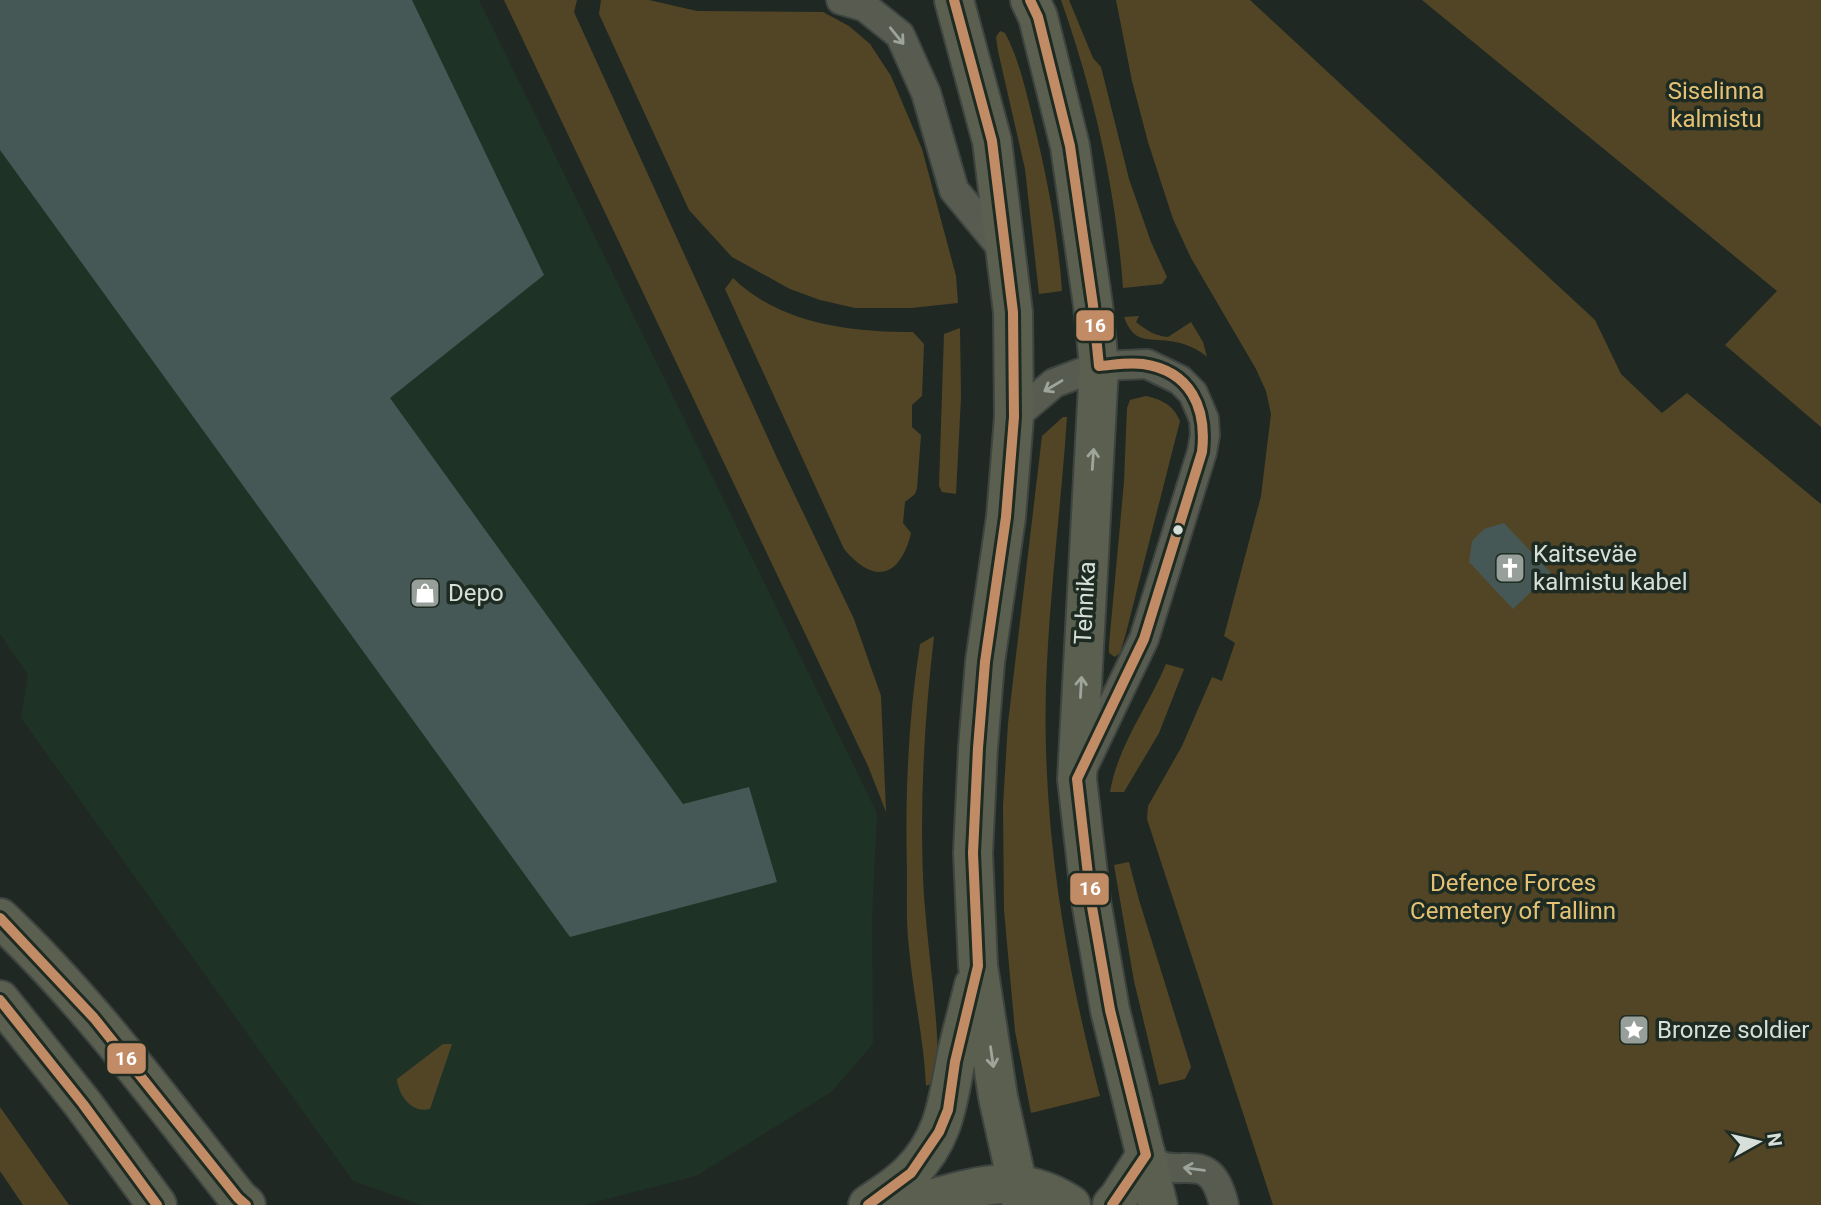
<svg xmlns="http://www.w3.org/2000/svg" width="1821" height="1205" viewBox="0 0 1821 1205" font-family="Roboto,sans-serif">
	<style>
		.built { fill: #1f3226 }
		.green { fill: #524526 }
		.building { fill: #465855 }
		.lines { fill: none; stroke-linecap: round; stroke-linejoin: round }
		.lane-casing { stroke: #3e4440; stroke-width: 32 }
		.secondary-casing { stroke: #3e4440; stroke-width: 42 }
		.lane { stroke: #585c50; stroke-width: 28 }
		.secondary { stroke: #5b5f50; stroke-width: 38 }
		.bus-1-casing { stroke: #1d2b22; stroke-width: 16 }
		.bus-1 { stroke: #c18c65; stroke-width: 10 }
		.oneway { stroke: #9da49b }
		.oneway2 { stroke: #9fa59b }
		.bus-dot { fill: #d6dfd9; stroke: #1d2b22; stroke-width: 2.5 }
		.labels { text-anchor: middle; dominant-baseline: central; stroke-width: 7; stroke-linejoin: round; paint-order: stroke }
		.park-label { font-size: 24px; fill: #e5c175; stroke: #1d2b22 }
		.poi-label { font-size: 24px; fill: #d6dfd9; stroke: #1d2b22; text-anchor: start }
		.street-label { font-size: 24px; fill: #d6dfd9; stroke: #1d2b22 }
		.line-badge { stroke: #1d2b22; stroke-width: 2.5 }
		.badge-label { font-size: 19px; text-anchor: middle; font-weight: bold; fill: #fff }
	</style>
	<rect width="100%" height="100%" fill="#202823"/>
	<polygon class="built" points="0,0 479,0 877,813 872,917 873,1044 831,1092 696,1176 584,1205 422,1205 353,1181 21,718 28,675 0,634"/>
	<g class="green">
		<polygon points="504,0 577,0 574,12 777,458 854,619 881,696 886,812 868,766"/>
		<polygon points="601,0 649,0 697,11 823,12 849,26 870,44 891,76 922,149 956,276 958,303 911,308 855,308 820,300 790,289 732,257 689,210 599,14"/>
		<path d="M 1061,0 L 1069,0 L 1093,58 L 1101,67 L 1129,179 L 1151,242 L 1167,277 L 1162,284 L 1123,288 C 1116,190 1094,93 1061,0 Z"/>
		<polygon points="1116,0 1250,0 1595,320 1621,374 1662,413 1687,393 1821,504 1821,1205 1273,1205 1147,819 1148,806 1182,746 1212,677 1222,681 1235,643 1224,636 1261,496 1271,414 1266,391 1256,369 1191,258 1173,219 1148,142 1132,81"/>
		<polygon points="1422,0 1821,0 1821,427 1725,345 1777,291"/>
		<path d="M 1000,31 L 1005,33 C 1019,59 1026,91 1033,120 C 1047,177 1058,233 1062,291 L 1039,294 L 1025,169 L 998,51 L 996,37 Z"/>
		<path d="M 733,278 C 780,324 851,332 913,332 L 924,344 L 922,396 L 912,405 L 912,427 L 921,435 L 917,488 L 915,494 L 905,502 L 903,523 L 911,533 C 900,578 874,585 844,549 L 725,289 Z"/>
		<path d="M 1139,316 L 1136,322 C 1146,330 1155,336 1168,337 L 1191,322 L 1203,342 L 1207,357 C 1197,348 1184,343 1170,341 C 1147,338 1134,344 1124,317 Z"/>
		<polygon points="960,328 961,397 956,494 942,492 939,486 944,334"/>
		<path d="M 1146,396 C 1163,400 1173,405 1180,421 L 1126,633 L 1120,653 L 1115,657 L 1109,653 L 1109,645 L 1124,482 L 1127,408 L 1130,400 Z"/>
		<path d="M 1063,417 L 1067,417 C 1061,507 1049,597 1046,687 C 1042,826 1065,963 1100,1096 L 1031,1113 L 1015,1031 L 1004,910 L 1003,806 L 1008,723 L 1042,436 Z"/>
		<path d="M 934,636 C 924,723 919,810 924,897 C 928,952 937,1006 938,1061 L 935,1082 L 926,1086 C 924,1039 913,994 909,948 C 906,923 907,898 907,873 C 905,796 908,720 920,644 Z"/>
		<path d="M 1166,664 L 1184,669 L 1159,733 L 1124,792 L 1110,792 C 1118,745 1148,707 1166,664 Z"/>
		<polygon points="1129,862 1139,900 1191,1067 1185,1079 1159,1085 1134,981 1114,865"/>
		<path d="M 443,1044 L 452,1044 L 430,1109 C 412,1114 398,1095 397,1079 Z"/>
		<polygon points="0,1107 69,1205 23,1205 0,1171"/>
	</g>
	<g class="building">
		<polygon points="0,0 412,0 544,275 390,398 683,804 749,787 777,882 570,937 0,150"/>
		<polygon points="1504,523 1551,573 1513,609 1469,562 1472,541 1484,529"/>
	</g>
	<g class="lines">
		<g class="lane-casing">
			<g id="lane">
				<polyline points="841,0 865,7 900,35 926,93 954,190 1006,253"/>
				<polyline points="1014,417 1054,383 1099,366 1147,364 1180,380 1193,393 1204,419 1205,435 1202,452 1144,639 1083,767"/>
				<path d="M 1146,1155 C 1175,1188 1209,1140 1224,1205"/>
			</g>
		</g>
		<g class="secondary-casing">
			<g id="secondary">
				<polyline points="954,0 992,141 1013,312 1014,417 1006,517 985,662 978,748 973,853 978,966 998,1097 1022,1205"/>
				<polyline points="1030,0 1038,17 1070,146 1093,305 1099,366 1077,779 1091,901 1110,1010 1158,1205"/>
				<path d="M 0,918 C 89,1002 162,1102 238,1198 L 246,1205"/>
				<polyline points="0,1000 83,1104 157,1205"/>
				<path d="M 868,1205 C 882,1195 899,1185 911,1172 C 943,1140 947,1106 955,1064 C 960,1037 968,1011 974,985"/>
				<path d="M 908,1205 C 968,1190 1015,1167 1071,1205"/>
				<polyline points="1112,1205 1119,1197 1146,1155"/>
			</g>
		</g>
		<use href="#lane" class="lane"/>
		<use href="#secondary" class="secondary"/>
		<g class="bus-1-casing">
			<g id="bus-1">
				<path d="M 1030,0 L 1038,17 L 1070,146 L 1093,305 L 1099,366 C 1113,365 1128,362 1143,364 C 1191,371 1207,408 1202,452 L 1144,639 L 1077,779 L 1091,901 L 1110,1010 L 1146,1155 L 1112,1205"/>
				<polyline points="0,918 94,1018 238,1198 246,1205"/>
				<polyline points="0,1000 83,1104 157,1205"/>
				<polyline points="868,1205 911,1173 939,1132 948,1110 955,1062 978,966 973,853 978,748 985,662 1006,517 1014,417 1013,312 992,141 954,0"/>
			</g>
		</g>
		<use href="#bus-1" class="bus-1"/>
	</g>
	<defs><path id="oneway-shaft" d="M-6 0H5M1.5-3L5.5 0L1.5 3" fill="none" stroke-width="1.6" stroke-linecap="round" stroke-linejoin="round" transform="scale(1.75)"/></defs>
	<g class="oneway">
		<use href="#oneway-shaft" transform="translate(897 36) rotate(51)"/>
		<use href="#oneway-shaft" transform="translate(1053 386) rotate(149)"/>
		<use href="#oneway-shaft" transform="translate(1194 1169) rotate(-172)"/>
	</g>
	<g class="oneway2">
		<use href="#oneway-shaft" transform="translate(1093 459) rotate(-86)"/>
		<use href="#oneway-shaft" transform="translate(1081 687) rotate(-87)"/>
		<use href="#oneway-shaft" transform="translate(992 1057) rotate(82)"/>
	</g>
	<defs>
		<g id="church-square" transform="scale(1.575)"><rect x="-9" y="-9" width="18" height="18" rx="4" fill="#969f99" stroke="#1d2b22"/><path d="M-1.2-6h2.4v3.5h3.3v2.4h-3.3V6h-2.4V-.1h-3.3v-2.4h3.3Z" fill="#fff"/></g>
		<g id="shop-square" transform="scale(1.575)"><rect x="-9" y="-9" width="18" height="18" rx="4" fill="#969f99" stroke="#1d2b22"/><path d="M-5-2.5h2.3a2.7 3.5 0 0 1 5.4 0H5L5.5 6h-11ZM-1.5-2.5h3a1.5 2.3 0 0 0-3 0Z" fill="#fff"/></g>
		<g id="sight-square" transform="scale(1.575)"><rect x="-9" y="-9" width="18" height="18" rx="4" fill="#969f99" stroke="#1d2b22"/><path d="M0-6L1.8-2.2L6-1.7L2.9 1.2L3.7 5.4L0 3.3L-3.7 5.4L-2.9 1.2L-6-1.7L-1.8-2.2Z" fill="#fff"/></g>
	</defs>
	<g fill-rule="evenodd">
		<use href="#church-square" x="1510" y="568"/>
		<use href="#shop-square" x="425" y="593"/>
		<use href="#sight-square" x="1634" y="1030"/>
	</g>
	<circle class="bus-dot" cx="1178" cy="530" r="6"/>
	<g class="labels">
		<g class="park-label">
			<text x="1716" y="91">Siselinna<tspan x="1716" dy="28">kalmistu</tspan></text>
			<text x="1513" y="883">Defence Forces<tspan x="1513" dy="28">Cemetery of Tallinn</tspan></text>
		</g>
		<g class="poi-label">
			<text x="1533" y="554">Kaitseväe<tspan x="1533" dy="28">kalmistu kabel</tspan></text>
			<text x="448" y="593">Depo</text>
			<text x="1657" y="1030">Bronze soldier</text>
		</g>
		<g class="street-label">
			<text transform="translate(1085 603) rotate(-87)">Tehnika</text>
		</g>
	</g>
	<g class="line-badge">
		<rect x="1075" y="309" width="40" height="33" rx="7" fill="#c18c65"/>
		<rect x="1069" y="872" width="41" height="34" rx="7" fill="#c18c65"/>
		<rect x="106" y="1042" width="41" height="33" rx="7" fill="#c18c65"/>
	</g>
	<g class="badge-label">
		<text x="1095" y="332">16</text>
		<text x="1090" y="895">16</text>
		<text x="126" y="1065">16</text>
	</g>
	<g transform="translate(1758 1142) rotate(82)" stroke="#1d2b22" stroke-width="5" paint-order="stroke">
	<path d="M0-5L12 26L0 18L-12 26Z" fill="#d6dfd9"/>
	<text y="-10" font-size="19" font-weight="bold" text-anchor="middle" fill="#d6dfd9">N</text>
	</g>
</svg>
